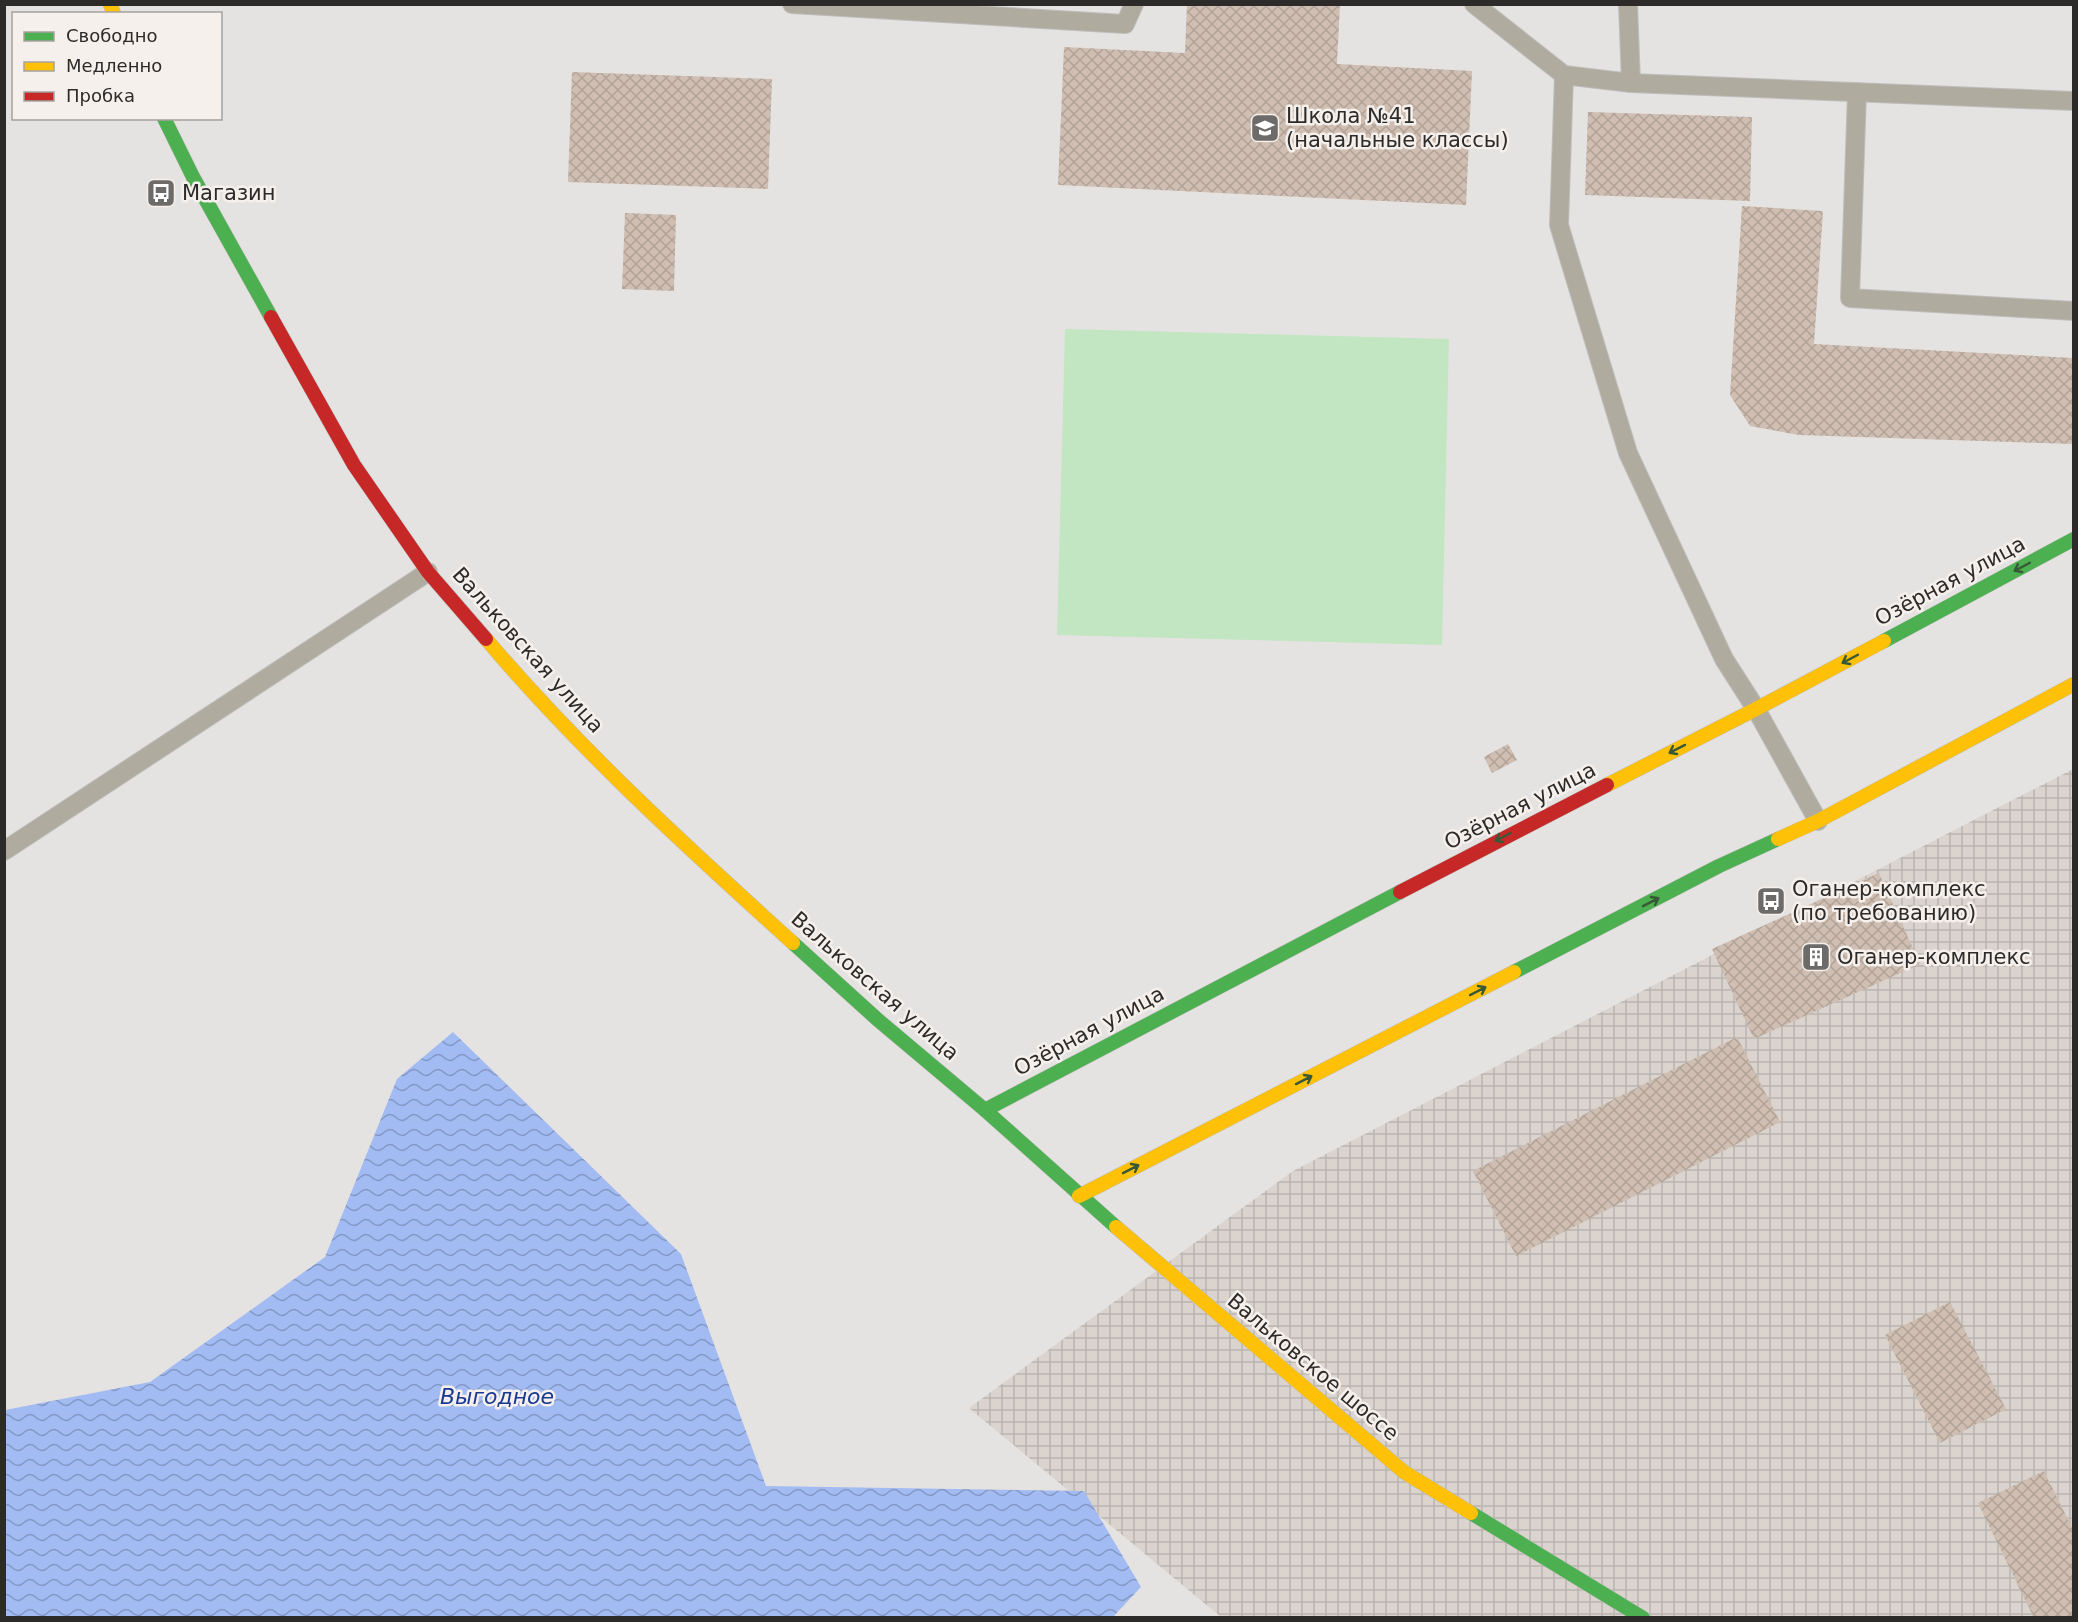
<svg xmlns="http://www.w3.org/2000/svg" width="2078" height="1622" viewBox="0 0 2078 1622" font-family="'DejaVu Sans',sans-serif">
	<style>
		.industrial { fill: url(#industrial-grid) }
		.pitch { fill: #c1e6c1 }
		.water { fill: url(#water-waves) }
		.building { fill: url(#building-cross-hatch) }
		.lines { fill: none; stroke-linecap: round; stroke-linejoin: round }
		.lane-casing { stroke: #bfbebd; stroke-width: 20 }
		.fast-casing { stroke: #bfbebd; stroke-width: 15 }
		.slow-casing { stroke: #bfbebd; stroke-width: 15 }
		.jam-casing { stroke: #bfbebd; stroke-width: 15 }
		.lane { stroke: #b0ab9f; stroke-width: 18 }
		.fast { stroke: #4caf50; stroke-width: 14 }
		.slow { stroke: #ffc107; stroke-width: 14 }
		.jam { stroke: #c62828; stroke-width: 14 }
		.oneway { stroke: #385937 }
		.labels { text-anchor: middle; dominant-baseline: central; stroke-width: 5; stroke-linejoin: round; paint-order: stroke }
		.poi-label { font-size: 21px; fill: #2d2b2a; stroke: #f5f0ec; text-anchor: start }
		.street-label { font-size: 21px; fill: #2d2b2a; stroke: #f5f0ec }
		.water-label { font-size: 22px; font-style: italic; fill: #183994; stroke: #f5f0ec }
	</style>
	<defs>
		<pattern id="industrial-grid" width="8" height="8" patternUnits="userSpaceOnUse" patternTransform="scale(1.5)"><rect width="8" height="8" fill="#dad3ce"/><path d="M0 4h8M4 0v8" fill="none" stroke="#bbb5b1"/></pattern>
		<pattern id="water-waves" width="16" height="10" patternUnits="userSpaceOnUse" patternTransform="scale(1.5)"><rect width="16" height="10" fill="#a2bbf3"/><path d="M0 5q4-4 8 0t8 0" fill="none" stroke="#8498c5"/></pattern>
		<pattern id="building-cross-hatch" width="8" height="8" patternUnits="userSpaceOnUse" patternTransform="scale(1.5)"><rect width="8" height="8" fill="#cfbeb1"/><path d="M0 0l8 8M0 8l8-8" fill="none" stroke="#b2a398"/></pattern>
	</defs>
	<rect width="100%" height="100%" fill="#e5e3e1"/>
	<polygon class="industrial" points="2073,769 2073,1617 1221,1617 969,1408 1293,1171"/>
	<polygon class="pitch" points="1065,329 1449,339 1442,645 1057,635"/>
	<polygon class="water" points="453,1032 681,1254 766,1486 1084,1491 1141,1587 1112,1618 5,1617 5,1410 150,1382 325,1257 397,1079"/>
	<g class="building">
		<polygon points="1187,4 1340,4 1337,64 1472,71 1466,205 1058,185 1064,47 1185,53"/>
		<polygon points="572,72 772,79 768,189 568,182"/>
		<polygon points="1588,112 1752,117 1750,201 1585,195"/>
		<polygon points="1742,206 1823,211 1814,344 2074,358 2074,444 1799,435 1750,426 1730,395"/>
		<polygon points="625,213 676,215 674,291 622,289"/>
		<polygon points="1508,744 1517,760 1492,773 1484,757"/>
		<polygon points="1879,873 1920,964 1754,1039 1712,949"/>
		<polygon points="1737,1037 1780,1122 1516,1256 1473,1171"/>
		<polygon points="1950,1302 2006,1409 1940,1443 1885,1335"/>
		<polygon points="2044,1471 2074,1532 2074,1618 2034,1618 1978,1503"/>
	</g>
	<g class="lines">
		<g class="lane-casing">
			<g id="lane">
				<polyline points="792,4 1125,24 1134,4"/>
				<polyline points="1474,4 1564,75"/>
				<polyline points="1628,4 1631,83"/>
				<polyline points="1857,92 1850,298 2074,311"/>
				<polyline points="1818,821 1756,709 1724,659 1628,453 1559,225 1564,75 1631,83 2074,101"/>
				<polyline points="4,851 428,572"/>
			</g>
		</g>
		<g class="fast-casing">
			<g id="fast">
				<polyline points="164,118 193,177 271,317"/>
				<polyline points="1884,641 2074,539"/>
				<polyline points="793,943 878,1020 985,1110 1116,1227"/>
				<polyline points="1514,972 1719,866 1778,839"/>
				<polyline points="985,1110 1400,892"/>
				<polyline points="1471,1513 1643,1618"/>
			</g>
		</g>
		<g class="slow-casing">
			<g id="slow">
				<polyline points="110,4 114,14"/>
				<path d="M 486,639 C 579,749 687,847 793,943"/>
				<polyline points="1607,785 1756,709 1884,641"/>
				<polyline points="1778,839 1818,821 2074,684"/>
				<polyline points="1079,1196 1514,972"/>
				<polyline points="1116,1227 1404,1472 1471,1513"/>
			</g>
		</g>
		<g class="jam-casing">
			<g id="jam">
				<polyline points="271,317 354,465 428,572 486,639"/>
				<polyline points="1400,892 1607,785"/>
			</g>
		</g>
		<use href="#lane" class="lane"/>
		<use href="#fast" class="fast"/>
		<use href="#slow" class="slow"/>
		<use href="#jam" class="jam"/>
	</g>
	<defs><path id="oneway-shaft" d="M-6 0H5M1.5-3L5.5 0L1.5 3" fill="none" stroke-width="1.6" stroke-linecap="round" stroke-linejoin="round" transform="scale(1.5)"/></defs>
	<g class="oneway">
		<use href="#oneway-shaft" transform="translate(2022 567) rotate(152)"/>
		<use href="#oneway-shaft" transform="translate(1850 659) rotate(152)"/>
		<use href="#oneway-shaft" transform="translate(1677 749) rotate(153)"/>
		<use href="#oneway-shaft" transform="translate(1503 837) rotate(152)"/>
		<use href="#oneway-shaft" transform="translate(1651 902) rotate(-27)"/>
		<use href="#oneway-shaft" transform="translate(1478 991) rotate(-27)"/>
		<use href="#oneway-shaft" transform="translate(1304 1080) rotate(-27)"/>
		<use href="#oneway-shaft" transform="translate(1131 1169) rotate(-27)"/>
	</g>
	<defs>
		<g id="school-square" transform="scale(1.5)"><rect x="-9" y="-9" width="18" height="18" rx="4" fill="#6d6b6a" stroke="#f5f0ec"/><path d="M0-5L7-2L0 1L-7-2ZM-4 1L0 2.5L4 1V4Q0 6-4 4Z" fill="#fff"/></g>
		<g id="bus-square" transform="scale(1.5)"><rect x="-9" y="-9" width="18" height="18" rx="4" fill="#6d6b6a" stroke="#f5f0ec"/><path d="M-5-6H5V4H4V6H2V4H-2V6H-4V4H-5ZM-3.5-4V0h7V-4ZM-3.5 1.2v1.5H-2V1.2ZM2 1.2v1.5H3.5V1.2Z" fill="#fff"/></g>
		<g id="building-square" transform="scale(1.5)"><rect x="-9" y="-9" width="18" height="18" rx="4" fill="#6d6b6a" stroke="#f5f0ec"/><path d="M-4-6H4V6H1V3H-1V6H-4ZM-2.5-4.3h1.7v1.8h-1.7ZM.8-4.3h1.7v1.8H.8ZM-2.5-1h1.7V.8h-1.7ZM.8-1h1.7V.8H.8Z" fill="#fff"/></g>
	</defs>
	<g fill-rule="evenodd">
		<use href="#school-square" x="1265" y="128"/>
		<use href="#bus-square" x="161" y="193"/>
		<use href="#bus-square" x="1771" y="901"/>
		<use href="#building-square" x="1816" y="957"/>
	</g>
	<g class="labels">
		<g class="poi-label">
			<text x="1286" y="116">Школа №41<tspan x="1286" dy="24">(начальные классы)</tspan></text>
			<text x="182" y="193">Магазин</text>
			<text x="1792" y="889">Оганер-комплекс<tspan x="1792" dy="24">(по требованию)</tspan></text>
			<text x="1837" y="957">Оганер-комплекс</text>
		</g>
		<g class="street-label">
			<text transform="translate(1950 581) rotate(-28)">Озёрная улица</text>
			<text transform="translate(528 650) rotate(48)">Вальковская улица</text>
			<text transform="translate(1520 806) rotate(-27)">Озёрная улица</text>
			<text transform="translate(875 986) rotate(41)">Вальковская улица</text>
			<text transform="translate(1089 1031) rotate(-28)">Озёрная улица</text>
			<text transform="translate(1313 1367) rotate(40)">Вальковское шоссе</text>
		</g>
		<g class="water-label">
			<text x="497" y="1396">Выгодное</text>
		</g>
	</g>
	<rect width="2078" height="1622" fill="none" stroke="#2d2b2a" stroke-width="12"/>
	<rect x="12" y="12" width="210" height="108" fill="#f5f0ec" stroke="#a5a19e" stroke-width="1.5"/>
	<rect x="24" y="32" width="30" height="9" fill="#4caf50" stroke="#a5a19e" stroke-width="1.5"/>
	<text x="66" y="42" font-size="18" fill="#2d2b2a">Свободно</text>
	<rect x="24" y="62" width="30" height="9" fill="#ffc107" stroke="#a5a19e" stroke-width="1.5"/>
	<text x="66" y="72" font-size="18" fill="#2d2b2a">Медленно</text>
	<rect x="24" y="92" width="30" height="9" fill="#c62828" stroke="#a5a19e" stroke-width="1.5"/>
	<text x="66" y="102" font-size="18" fill="#2d2b2a">Пробка</text>
</svg>
